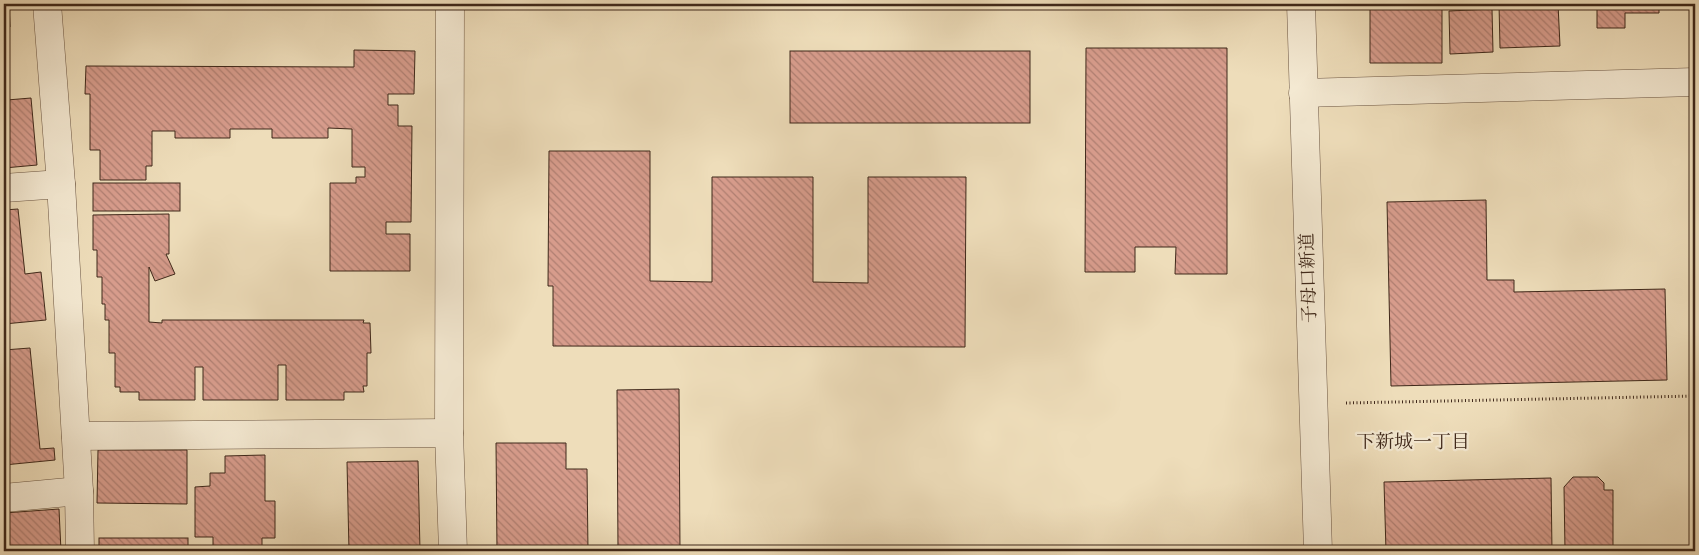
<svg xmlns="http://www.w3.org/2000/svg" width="1699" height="555" viewBox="0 0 1699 555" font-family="'Old Standard TT','Noto Serif JP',serif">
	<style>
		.building { fill: url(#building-back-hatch); stroke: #3f281a }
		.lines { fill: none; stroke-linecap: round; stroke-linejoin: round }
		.minor-casing { stroke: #6b5542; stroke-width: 29 }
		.path { stroke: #3f281a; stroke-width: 3; stroke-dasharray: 1 2.5; stroke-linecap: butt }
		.minor { stroke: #f4e9d2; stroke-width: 28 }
		.labels { text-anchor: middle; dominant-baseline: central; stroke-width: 4.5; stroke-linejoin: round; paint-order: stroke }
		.street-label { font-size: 18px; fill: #3f281a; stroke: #f4e9d2 }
		.neighbourhood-label { font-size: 19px; fill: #3f281a; stroke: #f4e9d2 }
	</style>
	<defs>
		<pattern id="building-back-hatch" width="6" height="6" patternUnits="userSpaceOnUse" patternTransform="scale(1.25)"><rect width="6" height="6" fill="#d79c8c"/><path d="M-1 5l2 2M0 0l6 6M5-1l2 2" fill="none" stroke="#b07f72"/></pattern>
	</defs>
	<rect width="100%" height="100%" fill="#eeddba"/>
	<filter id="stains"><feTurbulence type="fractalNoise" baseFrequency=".004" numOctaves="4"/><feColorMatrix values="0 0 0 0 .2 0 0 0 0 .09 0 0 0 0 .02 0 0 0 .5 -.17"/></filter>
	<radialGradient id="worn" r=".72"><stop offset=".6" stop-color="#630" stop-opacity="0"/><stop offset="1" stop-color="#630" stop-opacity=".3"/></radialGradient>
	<g class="building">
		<polygon points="4,4 9,4 10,27 4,28"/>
		<polygon points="1400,4 1442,4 1442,63 1370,63 1370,8 1400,8"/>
		<polygon points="1499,4 1558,4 1560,46 1500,48"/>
		<polygon points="1597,4 1659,4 1659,13 1625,13 1625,28 1597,28"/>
		<polygon points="1492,9 1493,52 1450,54 1449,11"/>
		<polygon points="1086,48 1227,48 1227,274 1175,274 1176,247 1135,247 1135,272 1085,272"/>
		<polygon points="354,50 415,51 414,94 388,94 388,105 398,105 398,126 412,126 411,222 386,222 386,234 410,234 410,271 330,271 330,183 356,183 356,177 365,177 365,167 352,167 352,129 328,128 328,138 272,138 272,129 230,129 230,138 175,138 175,131 152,131 152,166 146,166 146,180 100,180 100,150 90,150 90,94 85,94 86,66 354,67"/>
		<rect x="790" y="51" width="240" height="72"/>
		<polygon points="4,66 7,100 31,98 37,165 4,168"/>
		<polygon points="549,151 650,151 650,281 712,282 712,177 813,177 813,282 868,283 868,177 966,177 965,347 553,346 553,286 548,286"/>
		<rect x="93" y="183" width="87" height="28"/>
		<polygon points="1486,200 1487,280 1514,280 1514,292 1665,289 1667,380 1391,386 1387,202"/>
		<polygon points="18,209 25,274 41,272 46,320 4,324 4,210"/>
		<polygon points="169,214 169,254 166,254 175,274 155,281 149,267 149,322 162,323 162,320 364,320 363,323 370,323 371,353 367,353 367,386 363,386 364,392 344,392 344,400 286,400 286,365 278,365 278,400 203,400 203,367 195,367 195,400 139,400 139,392 120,392 120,387 115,387 115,353 109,353 109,320 105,320 105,304 102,304 102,277 97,277 97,250 93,250 93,215"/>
		<polygon points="30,348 40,449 54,448 55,460 4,465 4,350"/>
		<polygon points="679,389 680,551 618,551 617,390"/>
		<polygon points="496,443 566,443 566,469 587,469 588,551 497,551"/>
		<polygon points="98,450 187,450 187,504 97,503"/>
		<polygon points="265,455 265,501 275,501 275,538 262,538 262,551 213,551 213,537 195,537 195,487 210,486 210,473 225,473 225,456"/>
		<polygon points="418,461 420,551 349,551 347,462"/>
		<polygon points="1573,477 1598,477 1604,483 1604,490 1613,490 1613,551 1565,551 1564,487"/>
		<polygon points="1551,478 1552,551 1386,551 1384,482"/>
		<polygon points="59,509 61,551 4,551 4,513"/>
		<rect x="99" y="538" width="89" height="13"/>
	</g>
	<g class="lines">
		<g class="minor-casing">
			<g id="minor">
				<polyline points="47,4 61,184 79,491 80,551"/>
				<polyline points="450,4 449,433 453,551"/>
				<polyline points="1301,4 1318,551"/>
				<polyline points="1303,93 1695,82"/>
				<polyline points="4,188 61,184"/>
				<polyline points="76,436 449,433"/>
				<polyline points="4,498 79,491"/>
			</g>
		</g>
		<polyline class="path" points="1346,403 1695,396"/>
		<use href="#minor" class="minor"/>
	</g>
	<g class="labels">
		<g class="street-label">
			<text transform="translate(1309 278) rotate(-92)">子母口新道</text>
		</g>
		<g class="neighbourhood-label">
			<text x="1413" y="443">下新城一丁目</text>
		</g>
	</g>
	<rect width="1699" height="555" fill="none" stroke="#eeddba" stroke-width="20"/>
	<rect x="5" y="5" width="1689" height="545" fill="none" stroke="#3f281a" stroke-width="2.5"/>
	<rect x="10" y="10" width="1679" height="535" fill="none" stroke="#3f281a"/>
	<rect width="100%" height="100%" filter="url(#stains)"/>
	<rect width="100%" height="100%" fill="url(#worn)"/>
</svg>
